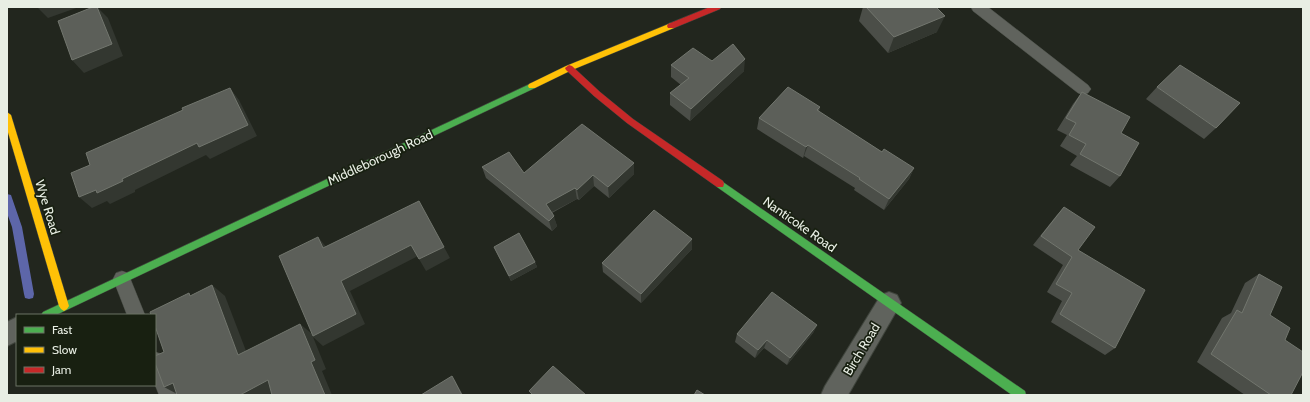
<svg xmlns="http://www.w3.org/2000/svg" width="1310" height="402" viewBox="0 0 1310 402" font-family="Cabin,sans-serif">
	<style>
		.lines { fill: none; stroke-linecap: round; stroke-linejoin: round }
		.stream { fill: #5d66a9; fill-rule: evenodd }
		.lane-casing { stroke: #3f443c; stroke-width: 1 }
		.street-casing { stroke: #3f443c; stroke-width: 2 }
		.fast-casing { stroke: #3f443c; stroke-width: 1 }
		.slow-casing { stroke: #3f443c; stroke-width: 1 }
		.jam-casing { stroke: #3f443c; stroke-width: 1 }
		.lane { fill: #60635d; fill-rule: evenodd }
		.street { fill: #60635d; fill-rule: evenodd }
		.fast { fill: #4caf50; fill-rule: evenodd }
		.slow { fill: #ffc107; fill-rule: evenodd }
		.jam { fill: #c62828; fill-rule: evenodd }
		.wall { fill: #4b4e48 }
		.shaded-wall { fill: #333730 }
		.building { fill: #5c5f59; stroke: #72766e }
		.labels { text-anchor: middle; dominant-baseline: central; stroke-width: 3.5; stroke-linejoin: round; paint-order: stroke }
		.street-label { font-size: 13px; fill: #e8eee4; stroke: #182011 }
	</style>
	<rect width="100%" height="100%" fill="#22261e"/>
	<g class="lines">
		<polygon class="stream" points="7,194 11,195 12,198 22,227 34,294 33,298 29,299 25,298 24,294 12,227 7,213"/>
		<g class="lane-casing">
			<g id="lane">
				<polygon points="971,7 988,7 1088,85 1091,89 1088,93 1083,95 1078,93 973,11"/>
				<polygon points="122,271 128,273 145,315 127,315 113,279 116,273"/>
				<polygon points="155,352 162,354 179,395 159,395 155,385"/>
			</g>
		</g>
		<g class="street-casing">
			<g id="street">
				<polygon points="889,292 897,295 901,303 848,395 821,395 825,386 881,295"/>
				<polygon points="17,317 17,341 7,346 7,322"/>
			</g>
		</g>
		<g class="fast-casing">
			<g id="fast">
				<polygon points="532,83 535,84 536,86 535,88 56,315 41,315 43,312"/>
				<polygon points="720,180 1025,391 1026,395 1012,395 717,187 716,184 717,181"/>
			</g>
		</g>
		<g class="slow-casing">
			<g id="slow">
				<polygon points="671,23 674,24 675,26 674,28 572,70 535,88 529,88 528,86 529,84 566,66"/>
				<polygon points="7,112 11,115 69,306 67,309 64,311 61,309 59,306 7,129"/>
			</g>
		</g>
		<g class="jam-casing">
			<g id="jam">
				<polygon points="710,7 721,7 720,9 674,28 668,28 667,26 668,24"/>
				<polygon points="569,65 572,66 600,92 633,119 723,181 724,184 723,187 717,187 627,123 594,96 566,70 565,68"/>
			</g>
		</g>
		<use href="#lane" class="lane"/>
		<use href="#street" class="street"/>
		<use href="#fast" class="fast"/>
		<use href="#slow" class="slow"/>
		<use href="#jam" class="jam"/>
	</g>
	<g class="wall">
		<polygon points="863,7 936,7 937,32 888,53 859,21"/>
		<polygon points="712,61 744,71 690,121 670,105 670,93 681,85 671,77 671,65"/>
		<polygon points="1157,87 1216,128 1204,139 1146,99"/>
		<polygon points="1082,92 1121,133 1120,176 1110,187 1070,165 1077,156 1060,146 1067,135 1057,130 1073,104"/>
		<polygon points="820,107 819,112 882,152 914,168 909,179 884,210 854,190 855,188 804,156 803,158 757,129 759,118"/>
		<polygon points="482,167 524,173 634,174 609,198 594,186 579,200 577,199 552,213 557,226 552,231 486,178"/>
		<polygon points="1064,207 1078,250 1115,348 1105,355 1051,322 1062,301 1047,292 1063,265 1033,245 1056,216"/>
		<polygon points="692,239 692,249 641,303 603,272 602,263"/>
		<polygon points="494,247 535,262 537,267 511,281"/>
		<polygon points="1259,274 1270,315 1285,340 1291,395 1245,395 1197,362 1222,318 1231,313 1245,283"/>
		<polygon points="817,325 813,333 787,365 764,348 755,358 735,342 737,334"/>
	</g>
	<g class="shaded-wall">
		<polygon points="37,7 79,7 48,18"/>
		<polygon points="97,7 108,18 123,56 84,73 72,60"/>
		<polygon points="945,16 937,32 888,53 894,37"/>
		<polygon points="745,59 744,71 690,121 691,109"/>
		<polygon points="230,88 239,100 257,136 210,159 206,155 135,190 135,192 110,204 107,201 92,208 79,197 96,190 122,179"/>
		<polygon points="808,145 804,156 803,158 806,147"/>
		<polygon points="634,163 634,174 609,198 608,187"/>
		<polygon points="914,168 909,179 884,210 889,199"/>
		<polygon points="593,175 594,186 579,200 577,190"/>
		<polygon points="575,188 577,199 548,214 546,204"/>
		<polygon points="554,216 557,226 552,231 549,221"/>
		<polygon points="318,237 328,249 323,248"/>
		<polygon points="692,239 692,249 641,303 641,294"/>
		<polygon points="411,245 418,256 350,291 365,324 323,346 313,337 326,369 322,371 332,395 325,395 311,362 300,324 311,333 341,281"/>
		<polygon points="444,247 450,258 426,271 419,259"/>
		<polygon points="535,262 537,267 511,281 509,276"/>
		<polygon points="212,285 225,296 251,364 238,355"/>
		<polygon points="817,325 813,333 787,365 790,358"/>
		<polygon points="767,340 764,348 755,358 758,350"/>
		<polygon points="452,376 455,380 463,395 462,395"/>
		<polygon points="268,380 280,388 268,395 240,395"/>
		<polygon points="173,383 179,395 164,387"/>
	</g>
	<g class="building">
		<polygon points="93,7 97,7 112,44 72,60 58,21"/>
		<polygon points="866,7 936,7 945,16 894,37"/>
		<polygon points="733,44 745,59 691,109 670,93 689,78 671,65 693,48 712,61"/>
		<polygon points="1180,65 1240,103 1216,128 1157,87"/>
		<polygon points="788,87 820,107 817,110 882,152 884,149 914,168 889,199 859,179 860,178 808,145 806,147 759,118"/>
		<polygon points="230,88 248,125 199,147 197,143 122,179 123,181 97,193 96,190 79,197 71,173 90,165 86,153 183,110 182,108"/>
		<polygon points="1082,92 1130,117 1121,133 1139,143 1120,176 1080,154 1086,144 1069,135 1076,123 1066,118"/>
		<polygon points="582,124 634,163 608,187 593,175 577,190 575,188 546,204 554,216 549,221 482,167 509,152 524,173"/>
		<polygon points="419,201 444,247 419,259 411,245 341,281 356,314 313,336 279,256 318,237 323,248"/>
		<polygon points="1064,207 1095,227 1078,250 1145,290 1115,348 1060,314 1072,293 1056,284 1072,257 1041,236"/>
		<polygon points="654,210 692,239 641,294 602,263"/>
		<polygon points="519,233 535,262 509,276 494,247"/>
		<polygon points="1259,274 1282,287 1270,315 1290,328 1285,340 1303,352 1303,372 1291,395 1271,395 1211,354 1237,310 1242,313"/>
		<polygon points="212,285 238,355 300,324 315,360 311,362 325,395 272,395 268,380 240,395 177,395 173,383 164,387 155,363 155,356 164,352 155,326 155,315 151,315 150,312 189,293 190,296"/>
		<polygon points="772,292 817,325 790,358 767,340 758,350 737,334"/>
		<polygon points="553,366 586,395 533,395 529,391"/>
		<polygon points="452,376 462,395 421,395"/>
		<polygon points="697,390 705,395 694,395"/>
	</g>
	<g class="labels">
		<g class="street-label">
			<text transform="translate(380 157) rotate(-25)">Middleborough Road</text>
			<text transform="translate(48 207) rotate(73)">Wye Road</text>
			<text transform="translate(800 224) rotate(35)">Nanticoke Road</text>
			<text transform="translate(861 349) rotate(-59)">Birch Road</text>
		</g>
	</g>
	<rect width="1310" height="402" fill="none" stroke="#e8eee4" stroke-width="16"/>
	<rect x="16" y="314" width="140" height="72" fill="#182011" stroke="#6b7265"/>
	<rect x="24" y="327" width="20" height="6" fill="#4caf50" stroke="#6b7265"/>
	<text x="52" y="334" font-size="12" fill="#e8eee4">Fast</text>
	<rect x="24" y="347" width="20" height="6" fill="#ffc107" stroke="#6b7265"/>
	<text x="52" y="354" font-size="12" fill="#e8eee4">Slow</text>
	<rect x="24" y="367" width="20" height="6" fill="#c62828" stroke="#6b7265"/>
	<text x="52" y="374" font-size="12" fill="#e8eee4">Jam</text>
</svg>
